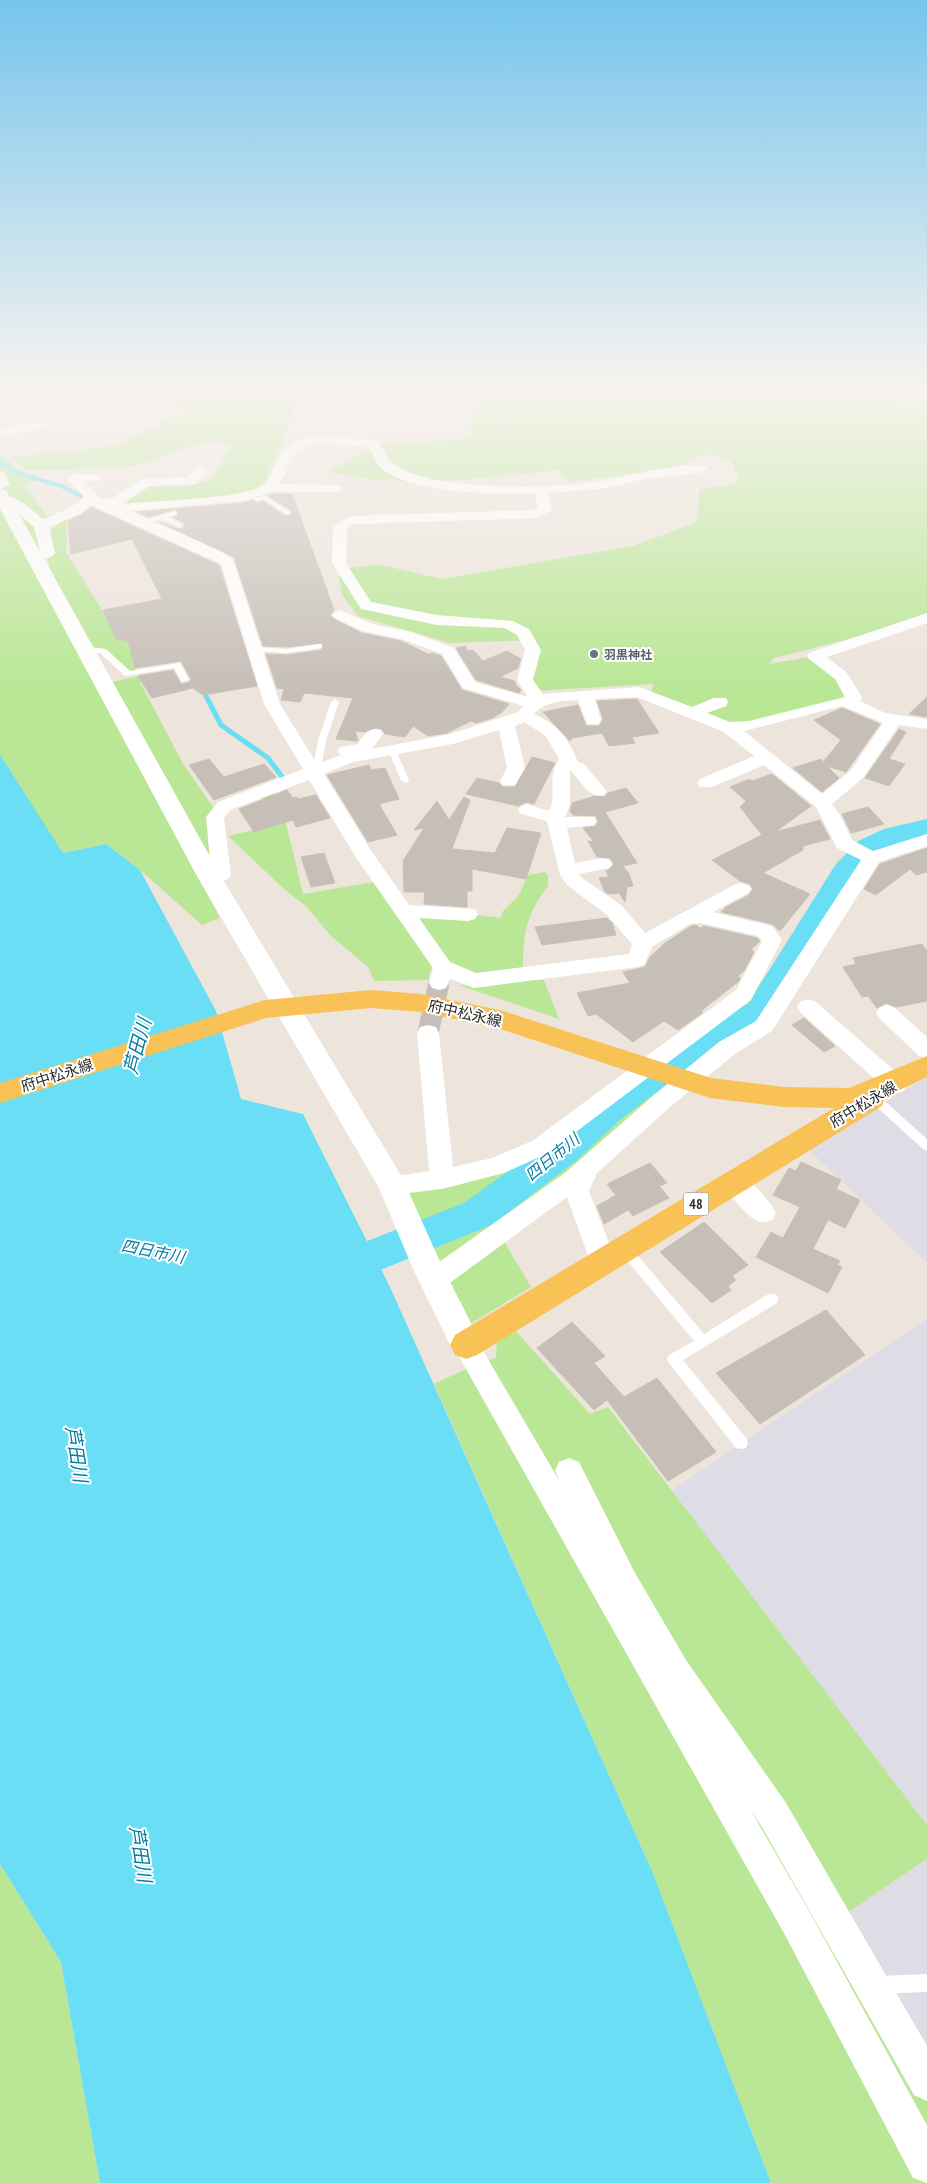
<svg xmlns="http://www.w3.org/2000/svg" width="927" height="2183" viewBox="0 0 927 2183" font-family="'PT Sans Narrow','Noto Sans JP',sans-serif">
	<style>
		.industrial { fill: #dedde5 }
		.green { fill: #b9e795 }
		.water { fill: #69def5 }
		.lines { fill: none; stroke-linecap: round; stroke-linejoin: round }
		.stream-far1 { stroke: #69def5; stroke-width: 4 }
		.stream { stroke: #69def5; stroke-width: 5 }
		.river { fill: #69def5; fill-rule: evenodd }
		.building { fill: #c6bfb8; stroke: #c9c0b5 }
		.street-tunnel { stroke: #c6bfb9; stroke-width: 21; stroke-dasharray: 21 11; stroke-linecap: butt }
		.lane { fill: #fff; fill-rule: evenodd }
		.street { fill: #fff; fill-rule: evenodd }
		.secondary { fill: #fff; fill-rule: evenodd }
		.primary { fill: #f8c256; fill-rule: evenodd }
		.worship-dot { fill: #6b7280; stroke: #fff; stroke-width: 2 }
		.labels { text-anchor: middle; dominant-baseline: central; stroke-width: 4; stroke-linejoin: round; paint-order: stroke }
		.far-worship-label { font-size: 12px; font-weight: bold; fill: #5b616d; stroke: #fff; text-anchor: start }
		.shield { fill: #fff; stroke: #6b6b6b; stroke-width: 1 }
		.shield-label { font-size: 14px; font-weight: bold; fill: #2b2b2b }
		.street-label { font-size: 15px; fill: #2b2b2b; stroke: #fff }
		.water-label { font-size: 16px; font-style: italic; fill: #067da4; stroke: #fff }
		.near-water-label { font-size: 19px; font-style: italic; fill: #067da4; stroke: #fff }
	</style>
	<rect width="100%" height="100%" fill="#ede4dc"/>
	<g class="industrial">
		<polygon points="927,1077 927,1263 808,1149"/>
		<polygon points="927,1319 927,1825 671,1491"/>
		<polygon points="927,1859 927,2082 835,1921"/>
	</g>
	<g class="green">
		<polygon points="55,382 337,382 298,395 282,445 265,481 254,492 213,499 120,507 144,487 187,486 212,479 232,443 205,442 136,466 27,471 12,457 116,446 189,409"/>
		<path d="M 579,382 L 927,382 L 927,391 L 893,405 L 927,407 L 927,619 L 774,658 L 769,664 L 815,656 L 849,689 L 842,701 L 728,727 L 651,696 L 653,684 L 532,691 L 525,680 L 536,640 L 450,643 L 358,616 L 342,595 L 339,578 L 344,569 L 377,564 L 442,579 L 633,546 L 697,522 L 699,489 L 727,485 L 740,480 L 730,460 L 703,454 L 676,469 L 568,482 L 558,470 C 481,479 404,489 328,472 L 378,443 L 424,442 L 470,438 L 473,405 L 501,393 L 551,399 L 569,396 Z"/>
		<polygon points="0,455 36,481 25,486 46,515 61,514 41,525 48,549 51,531 67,515 66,552 102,610 117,640 128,641 136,673 128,674 105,653 85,648 49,566 47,551 36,557 0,494"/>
		<polygon points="0,502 220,918 202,925 140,870 106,844 63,853 4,763 0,755"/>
		<polygon points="143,675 140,682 183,764 213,807 215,817 210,864 112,682"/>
		<polygon points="271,789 292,819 286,823 303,894 374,882 432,966 428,980 374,981 368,967 330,935 307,907 284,889 228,836 275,825 260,793"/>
		<polygon points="927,822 927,840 872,858 770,1014 499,1233 531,1287 459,1331 392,1185 496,1166 746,1002 778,959 827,885 837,861 854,849 895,830"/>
		<path d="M 545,872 L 548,875 L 548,886 C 527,913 523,933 523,968 L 477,975 L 446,963 L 406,913 L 468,914 L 501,918 L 503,911 L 519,895 L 528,875 Z"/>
		<polygon points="526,980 544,980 559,1019 458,985 485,987"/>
		<polygon points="513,1328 590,1414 608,1407 927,1825 927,1859 835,1921 927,2082 927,2183 771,2183 649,1864 434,1384 477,1364 496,1358 497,1338"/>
		<polygon points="0,1864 61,1962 100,2183 0,2183"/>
	</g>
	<polygon class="water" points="0,755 63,853 106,844 140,870 216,1011 241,1099 303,1114 389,1285 652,1871 771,2183 100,2183 61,1962 0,1864"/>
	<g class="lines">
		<polyline class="stream-far1" points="0,462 14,472 61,486 89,500"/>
		<polyline class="stream" points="206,696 221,725 268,758 283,778"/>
		<polygon class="river" points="927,819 927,837 905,843 880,855 857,880 772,1022 742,1034 697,1061 620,1120 577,1160 492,1225 328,1291 314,1286 308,1274 314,1262 464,1203 551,1140 594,1100 673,1043 718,1016 748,1004 834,867 858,841 884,829"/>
	</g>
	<g class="building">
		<polygon points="270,494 292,494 334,610 330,615 334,619 362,633 401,641 428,654 433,653 441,656 462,690 509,704 502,712 493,718 476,723 471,721 447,733 428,736 413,726 405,737 385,734 382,729 376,728 365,732 355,731 358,741 336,739 353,698 304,693 300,702 281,700 284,689 277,688 266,654 287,655 322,650 323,643 287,647 263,646 234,557 159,522 178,529 184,528 184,523 173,517 179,515 176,509 149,517 137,512 243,503 252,500 258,503 263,501 285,516 291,515 291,510 267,495"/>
		<polygon points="91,507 219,565 257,686 203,695 193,688 152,698 138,676 173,670 181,684 190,682 191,679 181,661 135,668 128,641 116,639 103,610 162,599 132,539 71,554 68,521 81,515"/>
		<polygon points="465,646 468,651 473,650 483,661 507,651 521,659 518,668 500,677 515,681 515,684 521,690 519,693 476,680 456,648"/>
		<polygon points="927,697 927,717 909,714"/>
		<polygon points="637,699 659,733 632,737 635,743 609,746 602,733 572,738 570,741 543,712 578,705 586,726 599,726 603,719 597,701"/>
		<polygon points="842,708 880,724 846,772 827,766 839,778 822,792 793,768 821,759 823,762 841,740 814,720"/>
		<polygon points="899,729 906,732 889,759 905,764 889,786 865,778"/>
		<polygon points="532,757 555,763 534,804 526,802 518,806 466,794 477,778 499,783 503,787 515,787"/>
		<polygon points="209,759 224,777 264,764 276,777 214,800 189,765"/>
		<polygon points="369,765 371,770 385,768 399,799 379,804 397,835 368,842 327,775"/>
		<polygon points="772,774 811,806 775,832 820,820 830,839 803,846 803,850 763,873 810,894 780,931 772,924 721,912 726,907 749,895 753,889 750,884 740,881 712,860 762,835 740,807 746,801 730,787 750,779 752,781"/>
		<polygon points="626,788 638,803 605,812 637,863 623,866 629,874 633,886 627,887 625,902 619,893 609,894 605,892 599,878 609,877 606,871 610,869 614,864 610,858 597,857 588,841 594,842 583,828 596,826 598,822 596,816 573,815 570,811 572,803 595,796 604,797 608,793"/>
		<polygon points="287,790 293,798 297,797 298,799 316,795 330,818 296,827 293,820 254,832 239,809"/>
		<polygon points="464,797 470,800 452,849 495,853 507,828 541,833 526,879 472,869 472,891 467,891 467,907 424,904 425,892 404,892 403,861 424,828 414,830 437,801 449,820"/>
		<polygon points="868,807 884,824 851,833 842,814"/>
		<polygon points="927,848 927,872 916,875 910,869 876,895 864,889 880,864"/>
		<polygon points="324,853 335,883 311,887 301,857"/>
		<polygon points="607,918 612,923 616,935 542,945 535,927"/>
		<polygon points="696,925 700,928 704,926 757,938 760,941 751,950 754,952 744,971 738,976 740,978 739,981 701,1011 703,1012 701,1014 678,1030 664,1021 633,1042 596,1014 588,1016 577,993 630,983 623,972 645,967 650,957 665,943 691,926"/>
		<polygon points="922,944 927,951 927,1001 896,1007 886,1003 877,1008 868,996 862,997 843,967 856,964 853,958"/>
		<polygon points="804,1018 835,1046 824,1052 792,1025"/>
		<polygon points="801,1162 841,1180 836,1189 860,1200 845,1228 828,1220 813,1249 840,1261 837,1265 842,1267 828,1293 756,1257 771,1232 783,1238 800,1207 773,1195 789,1168 796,1171"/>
		<polygon points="650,1163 667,1183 659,1186 669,1198 633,1216 628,1210 604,1224 597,1206 616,1195 607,1184"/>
		<polygon points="704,1222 748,1265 732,1276 736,1280 728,1286 731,1290 712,1303 660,1252"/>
		<polygon points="826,1310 865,1355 760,1424 716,1373"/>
		<polygon points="572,1322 605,1356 594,1363 624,1397 657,1378 716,1452 668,1481 607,1400 594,1410 537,1348"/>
	</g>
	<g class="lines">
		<polyline class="street-tunnel" points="428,1033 439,983"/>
		<g class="lane">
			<polygon points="264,495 290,512 290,514 286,514 263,499 257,501 254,499"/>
			<polygon points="175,511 177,512 177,514 168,517 183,525 183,527 179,527 162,519 143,524 140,522"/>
			<polygon points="319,644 322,644 322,648 287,653 255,651 251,649 255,647 287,649"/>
			<polygon points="82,646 106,649 130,671 180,663 189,680 182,682 174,668 125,676 100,653 82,650"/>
			<polygon points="335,699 339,702 326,741 320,773 319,775 313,775 312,773 318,741 331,702"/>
			<polygon points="392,747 396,750 409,780 408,782 405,783 401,780 388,750"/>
			<polygon points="874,1094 878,1095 927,1139 927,1151 923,1149 870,1101 868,1098 870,1095"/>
			<polygon points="624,1243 628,1244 704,1334 767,1295 772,1294 777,1295 778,1299 777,1303 683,1360 746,1438 748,1443 746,1448 741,1449 736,1448 669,1363 667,1359 669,1355 694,1341 620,1252 618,1248 620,1244"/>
			<polygon points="927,1974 927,1992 878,1994 872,1991 869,1985 872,1979 878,1976"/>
		</g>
		<g class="street">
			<polygon points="43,421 47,422 49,425 47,428 0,437 0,429"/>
			<path d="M 340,437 L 377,441 C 382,447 387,458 392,462 C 424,493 565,489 608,480 C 631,475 683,461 705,466 L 707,469 L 700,473 L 639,480 L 608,488 L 549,493 L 552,510 L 538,518 L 353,524 L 347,529 L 346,563 L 371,602 L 437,615 L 513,621 L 529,629 L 541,650 L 533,680 L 543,694 L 639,687 L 692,707 L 714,698 L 726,698 L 728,702 L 726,706 L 707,713 L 730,722 L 749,721 L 845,697 L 835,679 L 809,659 L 807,656 L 809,653 L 927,613 L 927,623 L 827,657 L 847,673 L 862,697 L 860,701 L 885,713 L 927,719 L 927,729 L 899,725 L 863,778 L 832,804 L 840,815 L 852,840 L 873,851 L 927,834 L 927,846 L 879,862 L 772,1031 L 735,1054 L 670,1107 L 597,1173 L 589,1191 L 616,1261 L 612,1268 L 603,1272 L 594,1268 L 590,1261 L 567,1197 L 443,1288 L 434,1291 L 425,1288 L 421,1280 L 425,1272 L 566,1172 L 654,1095 L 719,1042 L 756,1021 L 861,860 L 837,848 L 816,807 L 764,765 L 712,787 L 700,787 L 697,783 L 700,779 L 754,756 L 722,731 L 637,697 L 595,699 L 601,720 L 599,724 L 587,724 L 578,700 C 562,701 546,701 534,714 C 556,723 570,740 578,762 L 583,763 L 607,791 L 604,795 C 588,799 581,780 570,770 L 570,805 L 565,817 L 594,817 L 596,821 L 594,825 L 567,828 L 575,863 L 602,858 L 609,860 L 612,864 L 609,868 L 579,874 L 582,878 L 621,905 L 645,933 L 734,885 L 741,883 L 748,885 L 751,889 L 748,893 L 713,912 L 772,926 L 782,940 L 751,1000 L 548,1153 L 504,1173 L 442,1189 L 392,1195 L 384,1192 L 380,1185 L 384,1178 L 429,1171 L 417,1033 L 420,1027 L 428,1025 L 436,1027 L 439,1033 L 453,1167 L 492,1158 L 532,1141 L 736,990 L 762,941 L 758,936 L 700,923 L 690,924 L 652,947 L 644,965 L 637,967 L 474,988 L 450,979 L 446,988 L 439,990 L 432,988 L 429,983 L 433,968 L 357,859 L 309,780 L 230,810 L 224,818 L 231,875 L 228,879 C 219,882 212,885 203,882 L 200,878 L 203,874 L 211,871 L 206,817 L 218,802 L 303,769 L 264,704 L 221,564 L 91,505 L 80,514 L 49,527 L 55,553 C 51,559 38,562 31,560 L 29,557 L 40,551 L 34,527 L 9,506 L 0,504 L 0,498 C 17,493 31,510 43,519 L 70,508 L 83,498 L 82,494 L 67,480 L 73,474 L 100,475 L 102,478 L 100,481 L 84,481 L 101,499 L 113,498 L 142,479 L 187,477 L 196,468 L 201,467 L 208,471 L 196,484 L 150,486 L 122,504 C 150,501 242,499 262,486 C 269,481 272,472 276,464 C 288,434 312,438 340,437 ZM 340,445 L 368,447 C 373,453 375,462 380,467 C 409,494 497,495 535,493 L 538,508 L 535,510 L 350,516 L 333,527 L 332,563 L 361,609 L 437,625 L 505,628 L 517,635 L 525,650 L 517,680 L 528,697 L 475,682 L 454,648 L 411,632 L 372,624 L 340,610 L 335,612 L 332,615 L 335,618 L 362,631 L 401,639 L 442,654 L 463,688 L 523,706 L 518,712 L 450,734 L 372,749 L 383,734 L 380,730 C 368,727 364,735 358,744 L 340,747 L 337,751 L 341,755 L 317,764 L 280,704 L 233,559 L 220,551 L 130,511 L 243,501 L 270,492 L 340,492 L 342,489 L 340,486 L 335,485 L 278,484 C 285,477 287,468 291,460 C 298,441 323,445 340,445 ZM 842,706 L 883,723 L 851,770 L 822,794 L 744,731 ZM 524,722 L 546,736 L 559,759 C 546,780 558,793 549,811 L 527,804 L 521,806 L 518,810 L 521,814 L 547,821 L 560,875 L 568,886 L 607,915 L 632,944 L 629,954 L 476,973 L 450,962 L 419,918 L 468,921 L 475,919 L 478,914 L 475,909 L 409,905 L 372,852 L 324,774 L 353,762 L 453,744 L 499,730 L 507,768 L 500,781 L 503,785 L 515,785 L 525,768 L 515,726 Z"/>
			<polygon points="0,472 5,473 10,484 0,489"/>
			<polygon points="808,999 816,1002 904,1079 907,1085 904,1091 896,1093 888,1091 800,1012 797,1007 800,1002"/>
			<polygon points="887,1005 895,1008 927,1037 927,1058 919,1056 879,1018 876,1013 879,1008"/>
			<path d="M 733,1172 C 749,1178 769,1198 776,1213 L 773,1220 C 767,1222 763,1223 757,1221 C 747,1216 726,1192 721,1182 L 725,1175 Z"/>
			<polygon points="466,1333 475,1337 560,1482 555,1471 559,1462 569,1458 579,1462 635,1573 686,1660 786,1803 927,2046 927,2101 914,2095 762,1827 750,1809 809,1911 927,2125 927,2183 913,2178 785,1935 457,1353 453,1345 457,1337"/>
		</g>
		<polygon class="secondary" points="0,489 6,490 8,494 222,878 402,1177 442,1266 482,1345 477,1355 466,1359 455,1355 413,1269 379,1188 198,878 0,509"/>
		<polygon class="primary" points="371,990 421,994 500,1010 711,1078 784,1087 849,1088 927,1056 927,1077 885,1097 882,1106 477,1355 466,1359 455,1355 450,1345 455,1335 834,1108 784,1107 710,1098 497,1028 421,1012 371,1008 266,1018 0,1103 0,1083 265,1000"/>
	</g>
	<linearGradient id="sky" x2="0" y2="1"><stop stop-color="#75c5ed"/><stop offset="0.56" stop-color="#f7f3ef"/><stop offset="1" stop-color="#f7f3ef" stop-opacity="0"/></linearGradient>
	<rect width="927" height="688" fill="url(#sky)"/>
	<circle class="worship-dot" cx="594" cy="654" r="5"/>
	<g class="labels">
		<g class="far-worship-label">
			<text x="604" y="654">羽黒神社</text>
		</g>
		<rect class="shield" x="683.5" y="1192.5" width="25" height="23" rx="4"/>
		<g class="shield-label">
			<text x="696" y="1204">48</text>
		</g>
		<g class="street-label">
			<text transform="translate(465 1013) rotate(13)">府中松永線</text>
			<text transform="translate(57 1075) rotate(-18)">府中松永線</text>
			<text transform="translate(863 1104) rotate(-31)">府中松永線</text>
		</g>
		<g class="water-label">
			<text transform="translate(552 1157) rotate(-39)">四日市川</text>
			<text transform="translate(153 1251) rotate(11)">四日市川</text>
		</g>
		<g class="near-water-label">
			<text transform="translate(137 1046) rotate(-75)">芦田川</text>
			<text transform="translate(77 1454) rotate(81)">芦田川</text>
			<text transform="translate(141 1854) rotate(81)">芦田川</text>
		</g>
	</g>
</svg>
